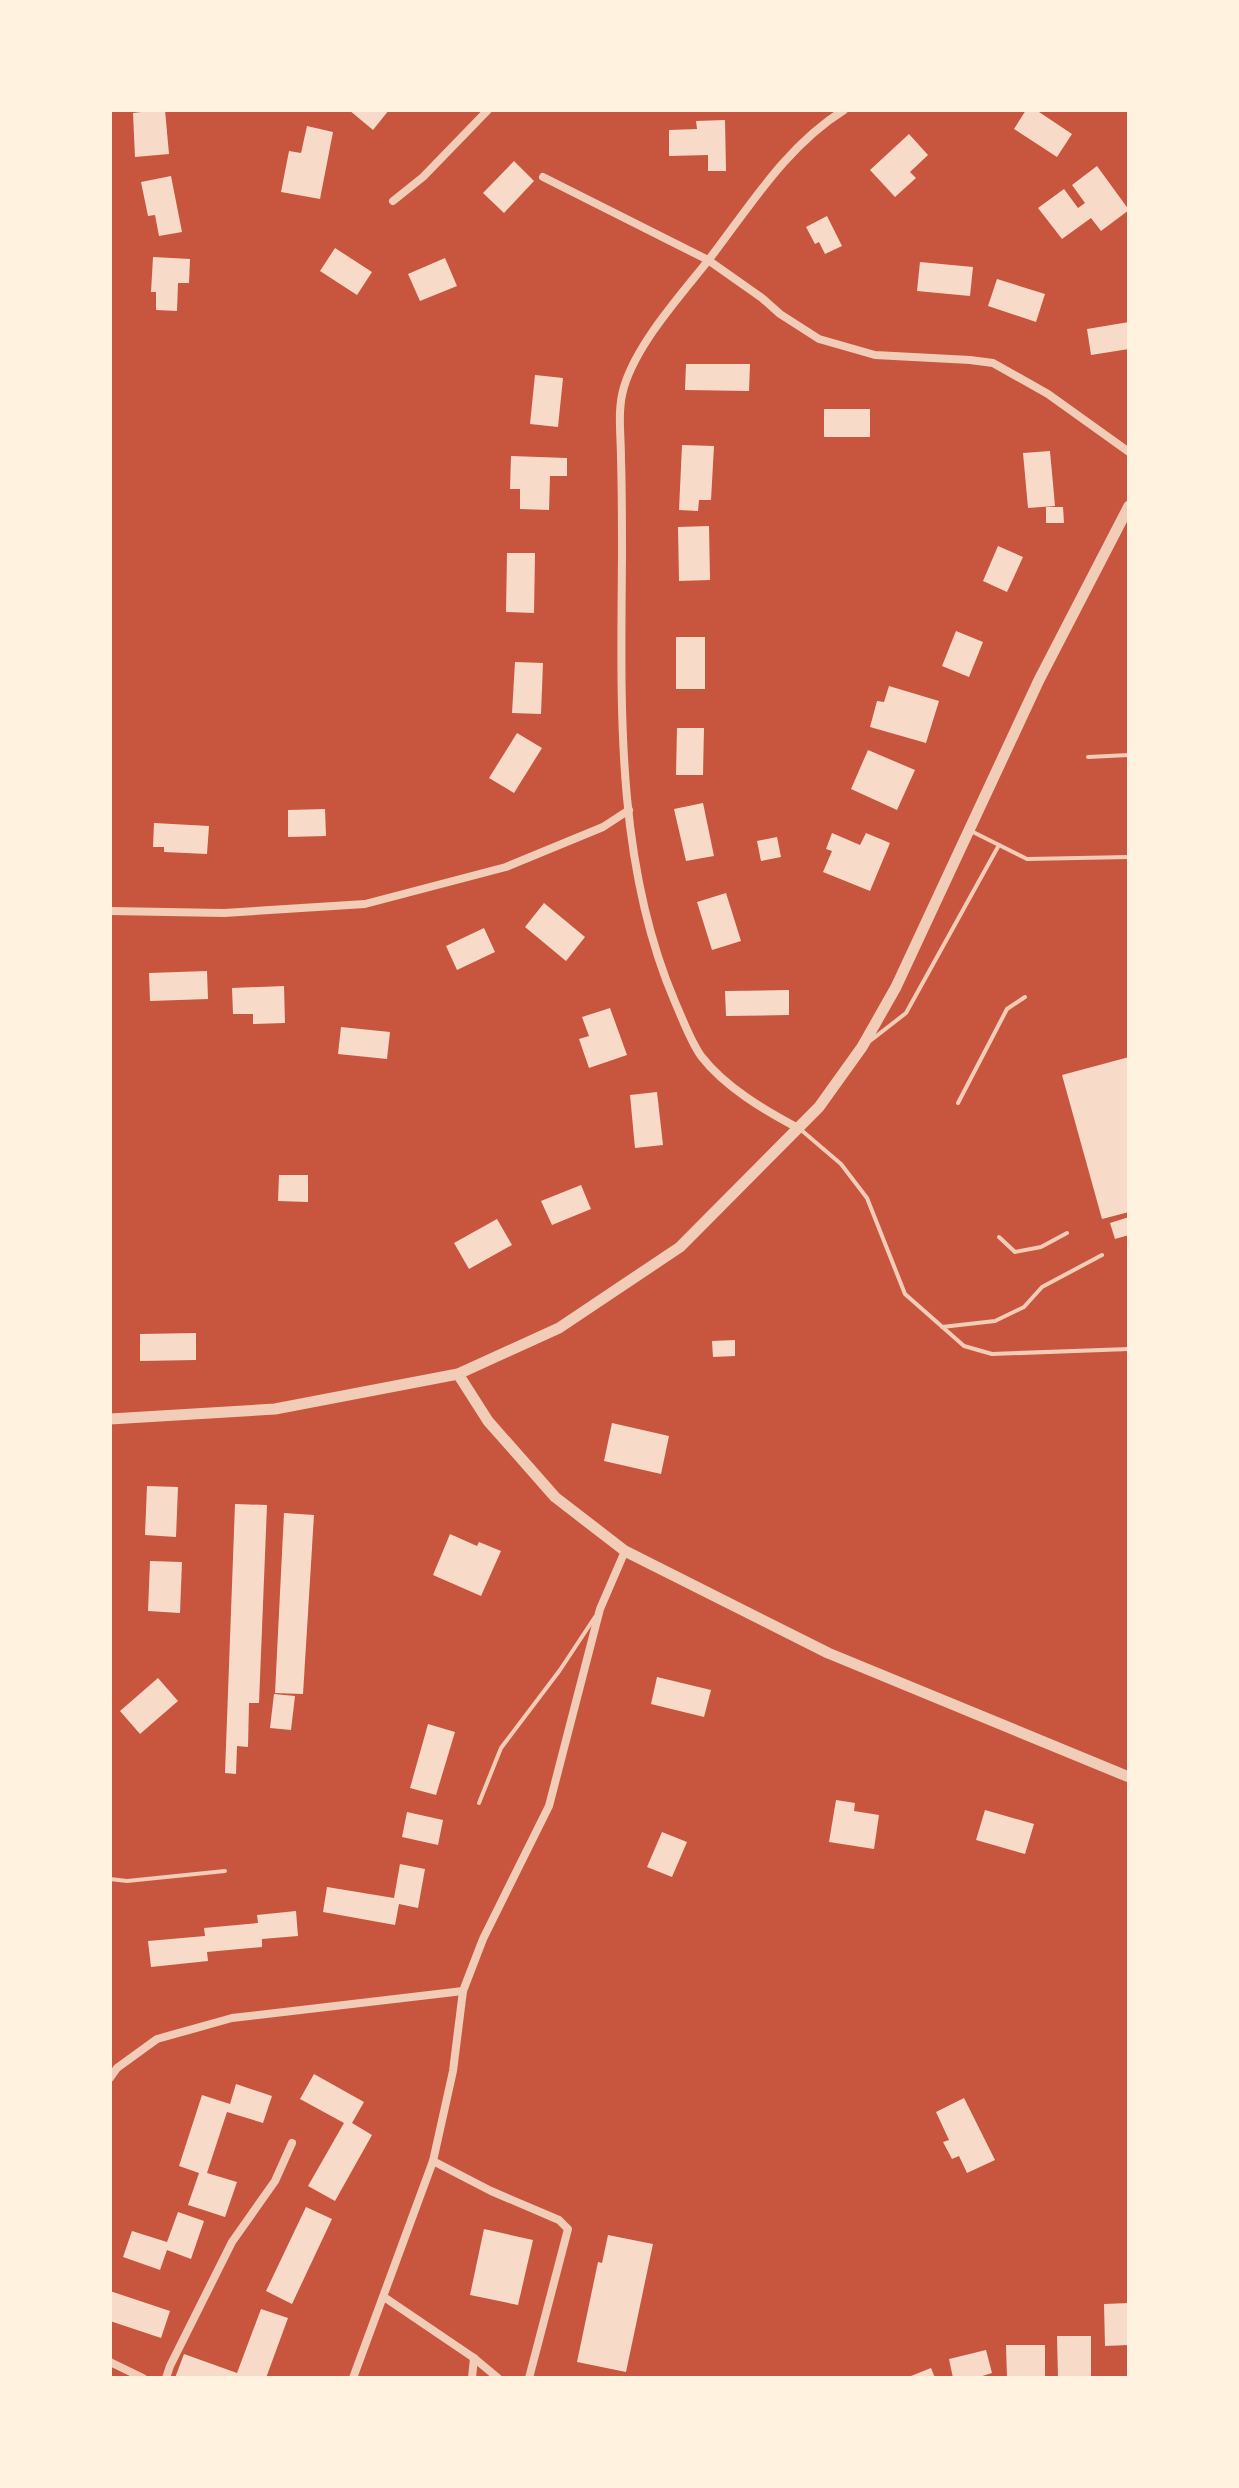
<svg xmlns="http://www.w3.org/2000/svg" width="1239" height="2488" viewBox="0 0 1239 2488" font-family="Helvetica,sans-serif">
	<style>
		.building { fill: #f7dbc8 }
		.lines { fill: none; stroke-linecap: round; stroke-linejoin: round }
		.service { stroke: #f1ccb7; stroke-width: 4 }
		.minor { stroke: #f1ccb7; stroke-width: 8 }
		.tertiary { stroke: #f1ccb7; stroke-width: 11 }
	</style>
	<rect width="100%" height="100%" fill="#c8553d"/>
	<g class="building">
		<polygon points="158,110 165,110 169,154 135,157 133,113"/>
		<polygon points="349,110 389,110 373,130"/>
		<polygon points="1026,110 1036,110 1072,134 1057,157 1014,129"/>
		<polygon points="725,120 726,171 708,171 708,155 669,156 669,130 697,129 696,121"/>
		<polygon points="307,126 333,132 320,199 281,192 289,151 301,153"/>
		<polygon points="909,134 928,155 910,172 916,178 895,197 870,170"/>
		<polygon points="514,161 534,181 504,213 483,193"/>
		<polygon points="1097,166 1129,210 1101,231 1091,218 1062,239 1038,208 1064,189 1078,208 1085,203 1072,185"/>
		<polygon points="171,176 182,232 159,236 155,215 148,216 141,182"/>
		<polygon points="827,216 842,246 825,254 819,242 815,244 806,227"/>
		<polygon points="335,248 372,272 357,295 320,271"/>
		<polygon points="153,257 190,259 189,283 178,283 177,311 156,310 156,292 151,292"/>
		<polygon points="445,258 457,286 420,301 408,274"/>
		<polygon points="920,262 973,267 970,296 917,291"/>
		<polygon points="997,279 1045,294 1036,322 988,306"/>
		<polygon points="1129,322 1129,349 1091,355 1087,329"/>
		<polygon points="686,364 750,364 749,391 685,390"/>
		<polygon points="535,375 563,378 558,427 530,424"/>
		<rect x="824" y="409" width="46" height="28"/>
		<polygon points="682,445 714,446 711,500 699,500 698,511 679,510"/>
		<polygon points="1050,451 1055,506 1028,508 1023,453"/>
		<polygon points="511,456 567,458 567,476 550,476 549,510 520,509 520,489 510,489"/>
		<polygon points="1046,507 1063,507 1064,523 1046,523"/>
		<polygon points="709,526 710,580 679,581 678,527"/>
		<polygon points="998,546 1023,557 1007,592 983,581"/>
		<polygon points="507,553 535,553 534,613 506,612"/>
		<polygon points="956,631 983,642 969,677 942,666"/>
		<rect x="676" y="637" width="29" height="52"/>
		<polygon points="515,662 543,663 541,714 512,713"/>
		<polygon points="889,686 939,701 926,743 870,727 877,701 884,702"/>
		<polygon points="677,728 704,728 703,775 676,775"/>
		<polygon points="517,733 542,748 514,793 489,778"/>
		<polygon points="868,750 915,770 897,810 851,789"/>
		<polygon points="703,803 714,856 686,861 674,809"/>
		<polygon points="325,809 326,836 288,837 288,810"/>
		<polygon points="154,823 209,826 207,854 164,852 164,847 153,847"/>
		<polygon points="832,833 860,845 866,833 890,843 870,891 823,872 832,851 826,849"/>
		<polygon points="777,837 781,857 761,861 757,841"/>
		<polygon points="726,893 741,941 712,950 697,902"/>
		<polygon points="544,903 585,937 566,961 525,927"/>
		<polygon points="484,928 495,952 457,970 446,946"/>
		<polygon points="207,971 208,999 150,1001 149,973"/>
		<polygon points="284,986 285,1023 253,1024 253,1014 233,1014 232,988"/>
		<polygon points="789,990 789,1015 726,1016 725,991"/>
		<polygon points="610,1008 627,1055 589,1068 579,1039 589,1036 582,1017"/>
		<polygon points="341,1027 390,1032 387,1059 338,1054"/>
		<polygon points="1129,1057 1129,1212 1102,1219 1062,1075"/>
		<polygon points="657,1092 663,1145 635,1148 630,1095"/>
		<polygon points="279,1175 308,1175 308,1202 278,1201"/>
		<polygon points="581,1185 591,1209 552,1225 541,1201"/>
		<polygon points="1129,1217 1129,1235 1115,1239 1110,1223"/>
		<polygon points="497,1219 512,1245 469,1269 454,1243"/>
		<polygon points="196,1333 196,1360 140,1361 140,1334"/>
		<polygon points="735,1340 735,1356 713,1357 712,1341"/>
		<polygon points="612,1423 669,1436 661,1474 604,1461"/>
		<polygon points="147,1486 178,1487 176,1537 145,1535"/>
		<polygon points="235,1504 267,1505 259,1703 249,1703 248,1747 237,1746 236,1774 225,1773"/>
		<polygon points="284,1513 314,1515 303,1694 275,1693"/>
		<polygon points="450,1534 477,1546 479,1542 501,1551 481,1596 433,1575"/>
		<polygon points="150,1561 182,1562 180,1613 148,1611"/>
		<polygon points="657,1677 711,1690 704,1717 651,1704"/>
		<polygon points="158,1678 178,1701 140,1734 120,1711"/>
		<polygon points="274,1694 295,1696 291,1730 270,1728"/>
		<polygon points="428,1724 455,1732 436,1795 410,1788"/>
		<polygon points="836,1800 855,1803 854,1811 879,1815 874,1849 829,1842"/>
		<polygon points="985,1810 1034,1824 1025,1854 976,1840"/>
		<polygon points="407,1812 443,1820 438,1845 402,1837"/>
		<polygon points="662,1832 687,1842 672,1877 647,1867"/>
		<polygon points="400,1864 425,1869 418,1908 399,1904 395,1925 323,1912 327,1887 394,1898"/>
		<polygon points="296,1911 298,1936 262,1939 262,1947 207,1952 208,1961 151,1967 148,1941 205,1936 204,1928 258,1923 257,1915"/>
		<polygon points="314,2074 364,2102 352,2123 372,2135 335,2201 308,2186 344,2123 300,2099"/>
		<polygon points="236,2084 272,2096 263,2123 227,2112 207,2173 237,2182 225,2217 188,2205 199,2173 179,2166 202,2095 230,2104"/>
		<polygon points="964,2098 995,2160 967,2173 959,2156 952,2159 943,2142 949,2140 936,2112"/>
		<polygon points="306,2207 332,2219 292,2304 266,2291"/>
		<polygon points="178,2212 204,2221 191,2259 167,2250 160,2270 123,2257 132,2231 167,2242"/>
		<polygon points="484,2229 533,2240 518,2305 470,2295"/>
		<polygon points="608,2235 653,2244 626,2372 577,2362 598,2262 602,2263"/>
		<polygon points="110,2291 170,2311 161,2338 110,2321"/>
		<polygon points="1129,2303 1129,2345 1105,2346 1104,2304"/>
		<polygon points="261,2309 288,2318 266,2378 175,2378 184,2354 237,2373"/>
		<polygon points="1057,2336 1091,2336 1091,2378 1058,2378"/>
		<polygon points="1006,2345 1045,2345 1045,2378 1007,2378"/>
		<polygon points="986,2350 992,2373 976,2378 953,2378 949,2359"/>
		<polygon points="931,2368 935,2378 906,2378"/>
	</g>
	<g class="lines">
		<g class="service">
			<polyline points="1088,757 1129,755"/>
			<polyline points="971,831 1027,859 1129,857"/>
			<polyline points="870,1041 906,1013 999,845"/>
			<polyline points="958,1103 1007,1009 1025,997"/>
			<polyline points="800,1129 841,1164 867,1198 905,1294 964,1346 992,1354 1129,1349"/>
			<polyline points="999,1237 1015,1252 1041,1247 1067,1233"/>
			<polyline points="942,1327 995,1321 1024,1307 1042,1287 1102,1255"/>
			<polyline points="479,1803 501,1748 560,1670 595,1617"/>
			<polyline points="110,1879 127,1881 225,1871"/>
		</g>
		<g class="minor">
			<polyline points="543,177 708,260 762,298 780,314 819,339 875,355 970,360 993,363 1048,394 1129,452"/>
			<polyline points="393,201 423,177 488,110"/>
			<polyline points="110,911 224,913 365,904 506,867 603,827 629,810"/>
			<path d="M 798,1128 C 764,1110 725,1087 701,1056 C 690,1040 683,1020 675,1002 C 615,862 621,704 622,555 C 622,523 622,491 621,459 C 621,434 617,410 624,387 C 637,344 679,297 707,262 C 749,208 785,147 844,110"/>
			<polyline points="110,2078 117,2068 157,2039 232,2018 463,1991"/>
			<polyline points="433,2161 491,2191 559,2220 568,2229 529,2378"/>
			<polyline points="384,2297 474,2358 498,2378"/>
			<polyline points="110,2362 143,2378"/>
			<polyline points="166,2378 170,2366 232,2242 275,2181 292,2143"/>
			<polyline points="353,2378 433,2161 453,2071 463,1991 483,1939 549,1806 600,1609 625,1551"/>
			<polyline points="472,2378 474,2358"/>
		</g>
		<g class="tertiary">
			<polyline points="458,1374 488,1421 555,1497 625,1551 828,1653 1129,1777"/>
			<polyline points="110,1419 275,1409 458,1374 559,1328 680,1247 819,1107 862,1047 896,987 1039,680 1129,506"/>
		</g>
	</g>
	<rect width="1239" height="2488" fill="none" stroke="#fff3e0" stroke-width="224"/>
</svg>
